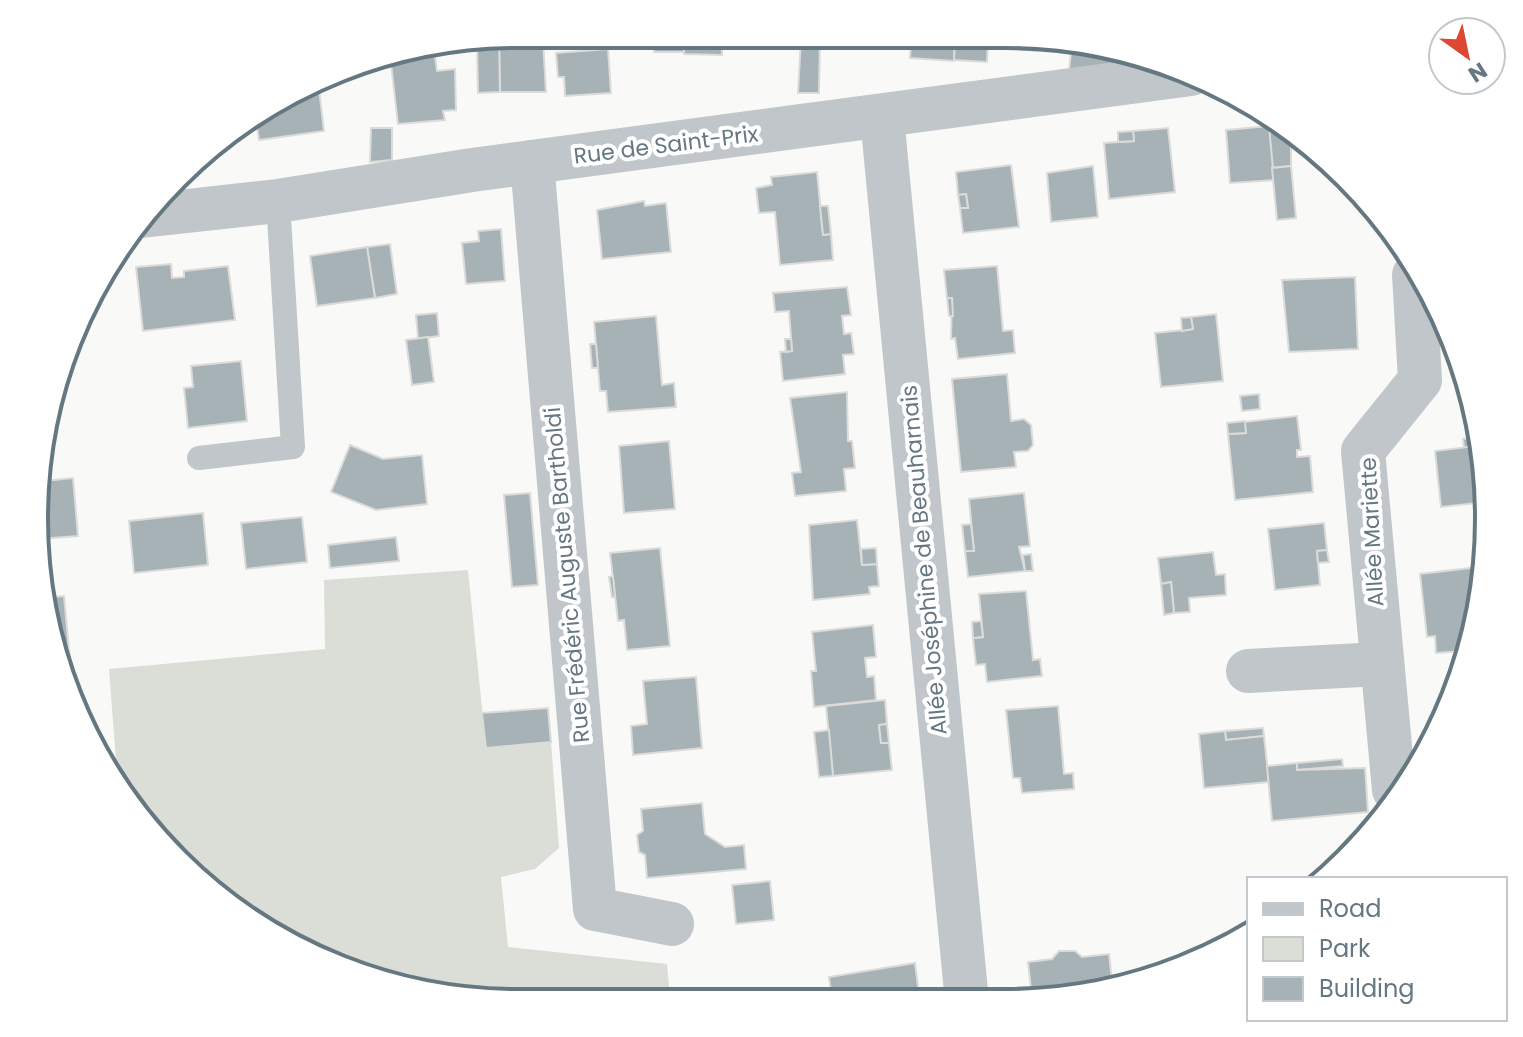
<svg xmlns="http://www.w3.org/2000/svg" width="1523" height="1037" viewBox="0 0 1523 1037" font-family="Poppins,sans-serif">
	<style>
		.green { fill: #daded6 }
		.building { fill: #a7b2b6; stroke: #dbdbd9; stroke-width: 2 }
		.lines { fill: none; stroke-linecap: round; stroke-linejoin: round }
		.lane { stroke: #c0c6c9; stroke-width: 24 }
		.street { stroke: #c0c6c9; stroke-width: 44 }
		.labels { text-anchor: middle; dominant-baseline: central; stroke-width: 8; stroke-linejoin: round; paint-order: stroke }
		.street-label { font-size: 22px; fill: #657881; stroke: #fff }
		.rim { fill: none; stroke: #657881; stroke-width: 4 }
	</style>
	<rect width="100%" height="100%" fill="#f9f9f7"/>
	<polygon class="green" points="468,570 486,748 551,742 559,848 535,869 501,877 508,947 667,964 670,998 424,994 304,953 176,861 118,786 109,669 325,649 324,580"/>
	<g class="building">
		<polygon points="654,36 722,37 722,47 684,46 684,52 654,52"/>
		<polygon points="499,37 543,39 546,92 500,92"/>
		<polygon points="499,37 500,92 478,93 477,41"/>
		<polygon points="801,38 820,39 819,93 798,93"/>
		<polygon points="823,39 866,40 866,44 823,42"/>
		<polygon points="911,40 955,41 954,61 910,58"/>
		<polygon points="955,41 988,41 987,62 954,60"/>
		<polygon points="1010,42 1046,42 1036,51 1009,48"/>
		<polygon points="1072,43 1099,43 1149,60 1069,71"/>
		<polygon points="684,46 722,47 722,55 684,54"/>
		<polygon points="434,48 437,71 455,69 456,110 443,111 445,120 398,124 390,55"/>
		<polygon points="608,49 611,93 565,96 564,77 558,77 556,53"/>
		<polygon points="325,79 326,88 319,89 324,131 259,140 255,113"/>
		<polygon points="1268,119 1291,135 1291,166 1272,168"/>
		<polygon points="1269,126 1274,180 1230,183 1226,130"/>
		<polygon points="371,128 392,128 392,160 370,162"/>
		<polygon points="1168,128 1175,192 1109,199 1104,143 1134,141 1133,131"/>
		<polygon points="1133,131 1134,141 1118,142 1118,132"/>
		<polygon points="1011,165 1019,227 963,233 960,208 968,208 966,194 958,195 956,172"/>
		<polygon points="1093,166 1098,217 1051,222 1047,173"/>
		<polygon points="1291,166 1296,218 1277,220 1272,168"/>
		<polygon points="817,172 823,235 831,234 833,260 780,265 775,212 759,213 756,188 772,185 771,177"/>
		<polygon points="966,194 968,208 960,208 958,195"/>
		<polygon points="644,201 645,206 666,203 671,252 602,259 597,210"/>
		<polygon points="820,206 828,206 831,234 823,235"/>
		<polygon points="501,229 505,281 466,284 462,243 479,241 478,231"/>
		<polygon points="390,244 397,294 375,298 367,247"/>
		<polygon points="367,247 375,298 317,306 310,256"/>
		<polygon points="171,264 172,278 184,277 184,271 228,266 235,320 143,331 136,267"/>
		<polygon points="997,266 1003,331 1013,330 1015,353 958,359 955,338 951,339 952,298 947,298 944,270"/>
		<polygon points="1355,277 1358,349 1289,352 1282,280"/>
		<polygon points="847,287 851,315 842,316 844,334 851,333 854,354 843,355 845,374 783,381 780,352 792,351 789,311 775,312 773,293"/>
		<polygon points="947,298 952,298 953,316 949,316"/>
		<polygon points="437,313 439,336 418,339 416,315"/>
		<polygon points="1216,314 1223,381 1161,387 1155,333 1193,329 1191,317"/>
		<polygon points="656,316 662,385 674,383 676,407 608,412 606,391 600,391 594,322"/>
		<polygon points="1191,317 1193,329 1182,331 1181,318"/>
		<polygon points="428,337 434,382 412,385 406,340"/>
		<polygon points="785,339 791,339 792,351 786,352"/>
		<polygon points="590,344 596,344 598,368 592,368"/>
		<polygon points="241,361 247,421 188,428 184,388 193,387 191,366"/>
		<polygon points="1007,374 1011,421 1024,419 1031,425 1033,445 1028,451 1014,452 1016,467 961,472 952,379"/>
		<polygon points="847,392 848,441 852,441 855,468 844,469 846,491 795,496 792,473 801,472 790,398"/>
		<polygon points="1259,394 1260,409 1242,411 1240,396"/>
		<polygon points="1297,416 1301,450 1297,450 1297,457 1310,456 1313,492 1235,500 1228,434 1246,433 1244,422"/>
		<polygon points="1245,421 1246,433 1228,434 1227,423"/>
		<polygon points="1473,438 1475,446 1464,448 1463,439"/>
		<polygon points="669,441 675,509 624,513 619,446"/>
		<polygon points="350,445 383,459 422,455 427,504 376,510 331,492"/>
		<polygon points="1475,446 1486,502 1441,507 1435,451"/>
		<polygon points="73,478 78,536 39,539 35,487 45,486 44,481"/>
		<polygon points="530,493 538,585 512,587 504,495"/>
		<polygon points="1024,493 1030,546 1019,547 1025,571 968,577 965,551 974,551 969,499"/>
		<polygon points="203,513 208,565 134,573 129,521"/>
		<polygon points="302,517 307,562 246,569 241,523"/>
		<polygon points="857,520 862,565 877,564 879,586 869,587 870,594 813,600 809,525"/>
		<polygon points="1324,523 1327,550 1317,551 1320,585 1275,590 1268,529"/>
		<polygon points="971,524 974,551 965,551 962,525"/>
		<polygon points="396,537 399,561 330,568 328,545"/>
		<polygon points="660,548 670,646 627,650 624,620 618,621 610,553"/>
		<polygon points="876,548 877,564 862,565 861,549"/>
		<polygon points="1327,550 1329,562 1318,563 1317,551"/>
		<polygon points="1213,552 1216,575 1225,574 1226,595 1189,598 1190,612 1174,613 1171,582 1161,584 1158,558"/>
		<polygon points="1031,554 1033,571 1025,571 1023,555"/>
		<polygon points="1479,567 1463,651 1436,653 1435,636 1427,637 1420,574"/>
		<polygon points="613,576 615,597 612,597 609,577"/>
		<polygon points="1171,582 1174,613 1164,615 1161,584"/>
		<polygon points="1026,591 1033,660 1040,659 1042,676 987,682 985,664 976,665 973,638 983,637 979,594"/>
		<polygon points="64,596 72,682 69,682 43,613 42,598"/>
		<polygon points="981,621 983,637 973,638 972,622"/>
		<polygon points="873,625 876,657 865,658 867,677 874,676 876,700 814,707 811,671 816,671 812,632"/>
		<polygon points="696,677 702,748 633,755 631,726 647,724 643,681"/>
		<polygon points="885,700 887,724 879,725 881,743 889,743 892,770 833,776 826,706"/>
		<polygon points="1058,706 1064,774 1073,773 1074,789 1022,793 1020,778 1013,778 1006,710"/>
		<polygon points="548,708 551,742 486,748 482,713"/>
		<polygon points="887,724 889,743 881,743 879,725"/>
		<polygon points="1263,728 1264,736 1226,740 1225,731"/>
		<polygon points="829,730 833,776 819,777 814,732"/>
		<polygon points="1225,731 1226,740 1264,736 1269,782 1204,788 1199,734"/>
		<polygon points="1342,759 1343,766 1297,770 1297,763"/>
		<polygon points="1297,763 1297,770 1365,768 1368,812 1272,821 1267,766"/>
		<polygon points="702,803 705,834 725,847 744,845 746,869 647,878 645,855 639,852 637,835 643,831 641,809"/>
		<polygon points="770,881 774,920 736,924 732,885"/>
		<polygon points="1059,951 1075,951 1082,957 1109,954 1112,981 1032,998 1028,962 1052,959"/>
		<polygon points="915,963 920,1002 832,1000 829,977"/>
	</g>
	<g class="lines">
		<polyline class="lane" points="199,458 293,447 278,201"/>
		<g class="street">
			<polyline points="882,117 967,1002"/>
			<polyline points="532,162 595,909 672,924"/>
			<polyline points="142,216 278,201 472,170 1191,74"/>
			<polyline points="1248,671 1381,664"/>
			<polyline points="1394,790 1363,451 1420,380 1414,275"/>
		</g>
	</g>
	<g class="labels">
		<g class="street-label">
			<text transform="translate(666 145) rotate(-7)">Rue de Saint-Prix</text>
			<text transform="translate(1372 532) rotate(-93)">Allée Mariette</text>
			<text transform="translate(924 560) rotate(-95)">Allée Joséphine de Beauharnais</text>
			<text transform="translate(567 575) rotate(-95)">Rue Frédéric Auguste Bartholdi</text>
		</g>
	</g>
	<path d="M0 0H1523V1037H0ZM518 48H1005A470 470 0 0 1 1475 518V519A470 470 0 0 1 1005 989H518A470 470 0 0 1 48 519V518A470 470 0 0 1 518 48Z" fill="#fff" fill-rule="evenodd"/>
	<path class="rim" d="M518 48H1005A470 470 0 0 1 1475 518V519A470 470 0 0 1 1005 989H518A470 470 0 0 1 48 519V518A470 470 0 0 1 518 48Z"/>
	<rect x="1247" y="877" width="260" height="144" fill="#ffffff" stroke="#c1c9cd" stroke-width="2"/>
	<rect x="1263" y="903" width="40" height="12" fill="#c0c6c9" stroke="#c1c9cd" stroke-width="2"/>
	<text x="1319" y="917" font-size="24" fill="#657881">Road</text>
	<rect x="1263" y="937" width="40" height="24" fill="#daded6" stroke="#c1c9cd" stroke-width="2"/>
	<text x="1319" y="957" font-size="24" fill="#657881">Park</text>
	<rect x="1263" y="977" width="40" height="24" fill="#a7b2b6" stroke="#c1c9cd" stroke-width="2"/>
	<text x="1319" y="997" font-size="24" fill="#657881">Building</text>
	<g transform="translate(1467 56) rotate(147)"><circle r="38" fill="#ffffff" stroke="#c1c9cd" stroke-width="2"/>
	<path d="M0-6L14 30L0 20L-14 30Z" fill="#dd4833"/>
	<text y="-12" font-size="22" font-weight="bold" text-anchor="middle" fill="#657881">N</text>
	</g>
</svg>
